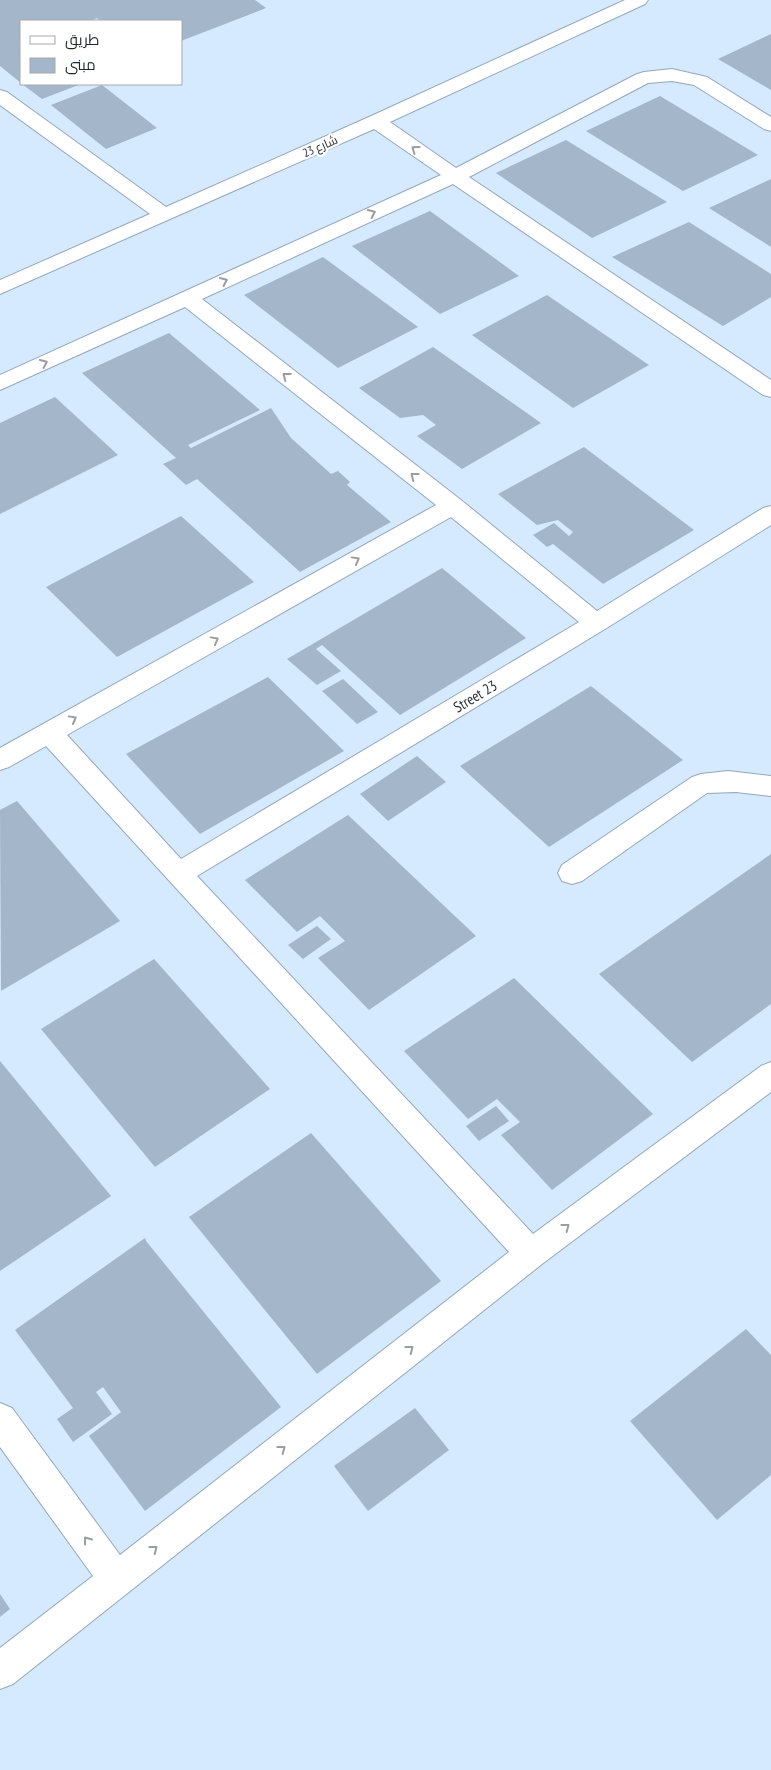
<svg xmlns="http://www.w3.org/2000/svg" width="771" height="1770" viewBox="0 0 771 1770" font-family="'PT Sans Narrow',Cairo,sans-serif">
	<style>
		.built { fill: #d5eaff; fill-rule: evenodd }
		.building { fill: #a3b6ca }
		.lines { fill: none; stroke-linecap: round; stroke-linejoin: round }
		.street-casing { stroke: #94a7ba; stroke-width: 2 }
		.street { fill: #fff; fill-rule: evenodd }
		.oneway { stroke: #9a9da1 }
		.labels { text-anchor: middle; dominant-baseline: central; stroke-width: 4.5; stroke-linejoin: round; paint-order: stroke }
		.far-street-label { font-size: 12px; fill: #1f262e; stroke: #fff }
		.street-label { font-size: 15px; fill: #1f262e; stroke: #fff }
	</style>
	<rect width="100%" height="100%" fill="#eaf2fb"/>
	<path class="built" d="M 0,0 L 771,0 L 771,1770 L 0,1770 ZM 21,21 L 181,21 L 181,84 L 21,84 Z"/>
	<g class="building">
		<polygon points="0,0 255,0 266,8 181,41 181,21 101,21 97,18 90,21 21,21 21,83 0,66"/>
		<polygon points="771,34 771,90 718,59"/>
		<polygon points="22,84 81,84 42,99"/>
		<polygon points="102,85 157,128 106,149 51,105"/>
		<polygon points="660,96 758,155 683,191 586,131"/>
		<polygon points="566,140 667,202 592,238 496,173"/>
		<polygon points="771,179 771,247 709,208"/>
		<polygon points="430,211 519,276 440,314 352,246"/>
		<polygon points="689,222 771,274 771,297 723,326 612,257"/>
		<polygon points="323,257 418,327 338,368 244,295"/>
		<polygon points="547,295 649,365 573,408 472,335"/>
		<polygon points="169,333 260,410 188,445 191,448 271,408 291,438 331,474 338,471 350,482 347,485 391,522 300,572 197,479 186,485 163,464 176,458 82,373"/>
		<polygon points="433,347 541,423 462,469 417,436 436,425 423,415 400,418 359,388"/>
		<polygon points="55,397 118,455 0,514 0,423"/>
		<polygon points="584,447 694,530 603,584 553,544 547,547 533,535 554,523 569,536 573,532 558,520 537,525 498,494"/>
		<polygon points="181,516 254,582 117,657 46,587"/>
		<polygon points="442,568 526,638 400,715 322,645 316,649 341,671 317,685 287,659"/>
		<polygon points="268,677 344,751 200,834 126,754"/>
		<polygon points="343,679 378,712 357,724 322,691"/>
		<polygon points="591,686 683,760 549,847 460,766"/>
		<polygon points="417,756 446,782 388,821 360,794"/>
		<polygon points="17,801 120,921 1,991 0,810"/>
		<polygon points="348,815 476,936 369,1010 318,958 345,941 320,916 297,932 245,880"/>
		<polygon points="771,854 771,1004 692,1062 599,974"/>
		<polygon points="317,926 331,939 303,959 288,945"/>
		<polygon points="154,959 270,1089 155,1167 41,1029"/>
		<polygon points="514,978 653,1114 552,1190 501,1135 520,1122 497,1099 468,1119 404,1051"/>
		<polygon points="0,1061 111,1196 0,1271"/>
		<polygon points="496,1106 509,1121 479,1141 466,1126"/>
		<polygon points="311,1133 441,1281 317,1374 189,1217"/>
		<polygon points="145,1238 146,1241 281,1407 145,1511 89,1436 121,1412 103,1387 96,1392 112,1414 73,1442 57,1419 73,1408 15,1330"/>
		<polygon points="746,1329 771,1355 771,1475 717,1520 630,1421"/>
		<polygon points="415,1408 449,1450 368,1511 334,1466"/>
		<polygon points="0,1594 10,1609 0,1617"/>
	</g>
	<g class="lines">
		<g class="street-casing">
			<g id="street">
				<path d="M 625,0 L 648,0 L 645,4 L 390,122 L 456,168 L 637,74 L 644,72 L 672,69 L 707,77 L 771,117 L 771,131 L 764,129 L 694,85 L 672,81 L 648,83 L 469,177 L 771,380 L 771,397 L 763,395 L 453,184 L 202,299 L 461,500 L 597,611 L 763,508 L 771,506 L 771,525 L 605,629 L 197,876 L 533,1234 L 761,1066 L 771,1062 L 771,1092 L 542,1264 L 13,1684 L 0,1689 L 0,1648 L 93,1576 L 0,1447 L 0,1403 L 12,1408 L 120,1555 L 509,1252 L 46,746 L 9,767 L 0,770 L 0,748 L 436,505 L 185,307 L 0,390 L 0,375 L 441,175 L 374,129 L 0,294 L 0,280 L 150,214 L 0,105 L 0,90 L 7,92 L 166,207 L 369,117 ZM 451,517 L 579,622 L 181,859 L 67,735 Z"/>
				<polygon points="728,771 771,776 771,796 736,792 707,793 582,881 572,884 562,881 558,873 562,865 692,777 701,774"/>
			</g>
		</g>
		<use href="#street" class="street"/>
	</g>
	<defs><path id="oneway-chevron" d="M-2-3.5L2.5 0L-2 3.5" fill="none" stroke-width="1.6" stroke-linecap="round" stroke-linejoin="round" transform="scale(1.25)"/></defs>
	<g class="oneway">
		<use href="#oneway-chevron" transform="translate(415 149) rotate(-144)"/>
		<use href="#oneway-chevron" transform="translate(372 213) rotate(-25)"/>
		<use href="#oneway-chevron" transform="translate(224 281) rotate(-25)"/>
		<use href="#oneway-chevron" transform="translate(44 363) rotate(-25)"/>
		<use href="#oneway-chevron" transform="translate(286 376) rotate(-142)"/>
		<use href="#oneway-chevron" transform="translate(414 476) rotate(-142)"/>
		<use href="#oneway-chevron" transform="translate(356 560) rotate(-29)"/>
		<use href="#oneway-chevron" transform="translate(215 640) rotate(-29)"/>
		<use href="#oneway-chevron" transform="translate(73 719) rotate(-29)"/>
		<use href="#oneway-chevron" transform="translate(566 1227) rotate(-37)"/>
		<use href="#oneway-chevron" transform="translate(410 1349) rotate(-38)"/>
		<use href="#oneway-chevron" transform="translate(282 1449) rotate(-38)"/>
		<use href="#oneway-chevron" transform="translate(87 1540) rotate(-126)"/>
		<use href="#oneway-chevron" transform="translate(154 1549) rotate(-38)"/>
	</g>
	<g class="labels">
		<g class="far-street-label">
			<text transform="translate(320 146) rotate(-24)">شارع 23</text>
		</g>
		<g class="street-label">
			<text transform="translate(475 696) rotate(-31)">Street 23</text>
		</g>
	</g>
	<rect x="20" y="20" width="162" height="65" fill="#ffffff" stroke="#a5a8ab"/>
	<rect x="30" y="36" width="25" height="8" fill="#ffffff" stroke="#a5a8ab"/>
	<text x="65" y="45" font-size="15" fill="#1f262e">طريق</text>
	<rect x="30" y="58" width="25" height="15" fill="#a3b6ca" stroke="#a5a8ab"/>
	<text x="65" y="70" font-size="15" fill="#1f262e">مبنى</text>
</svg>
